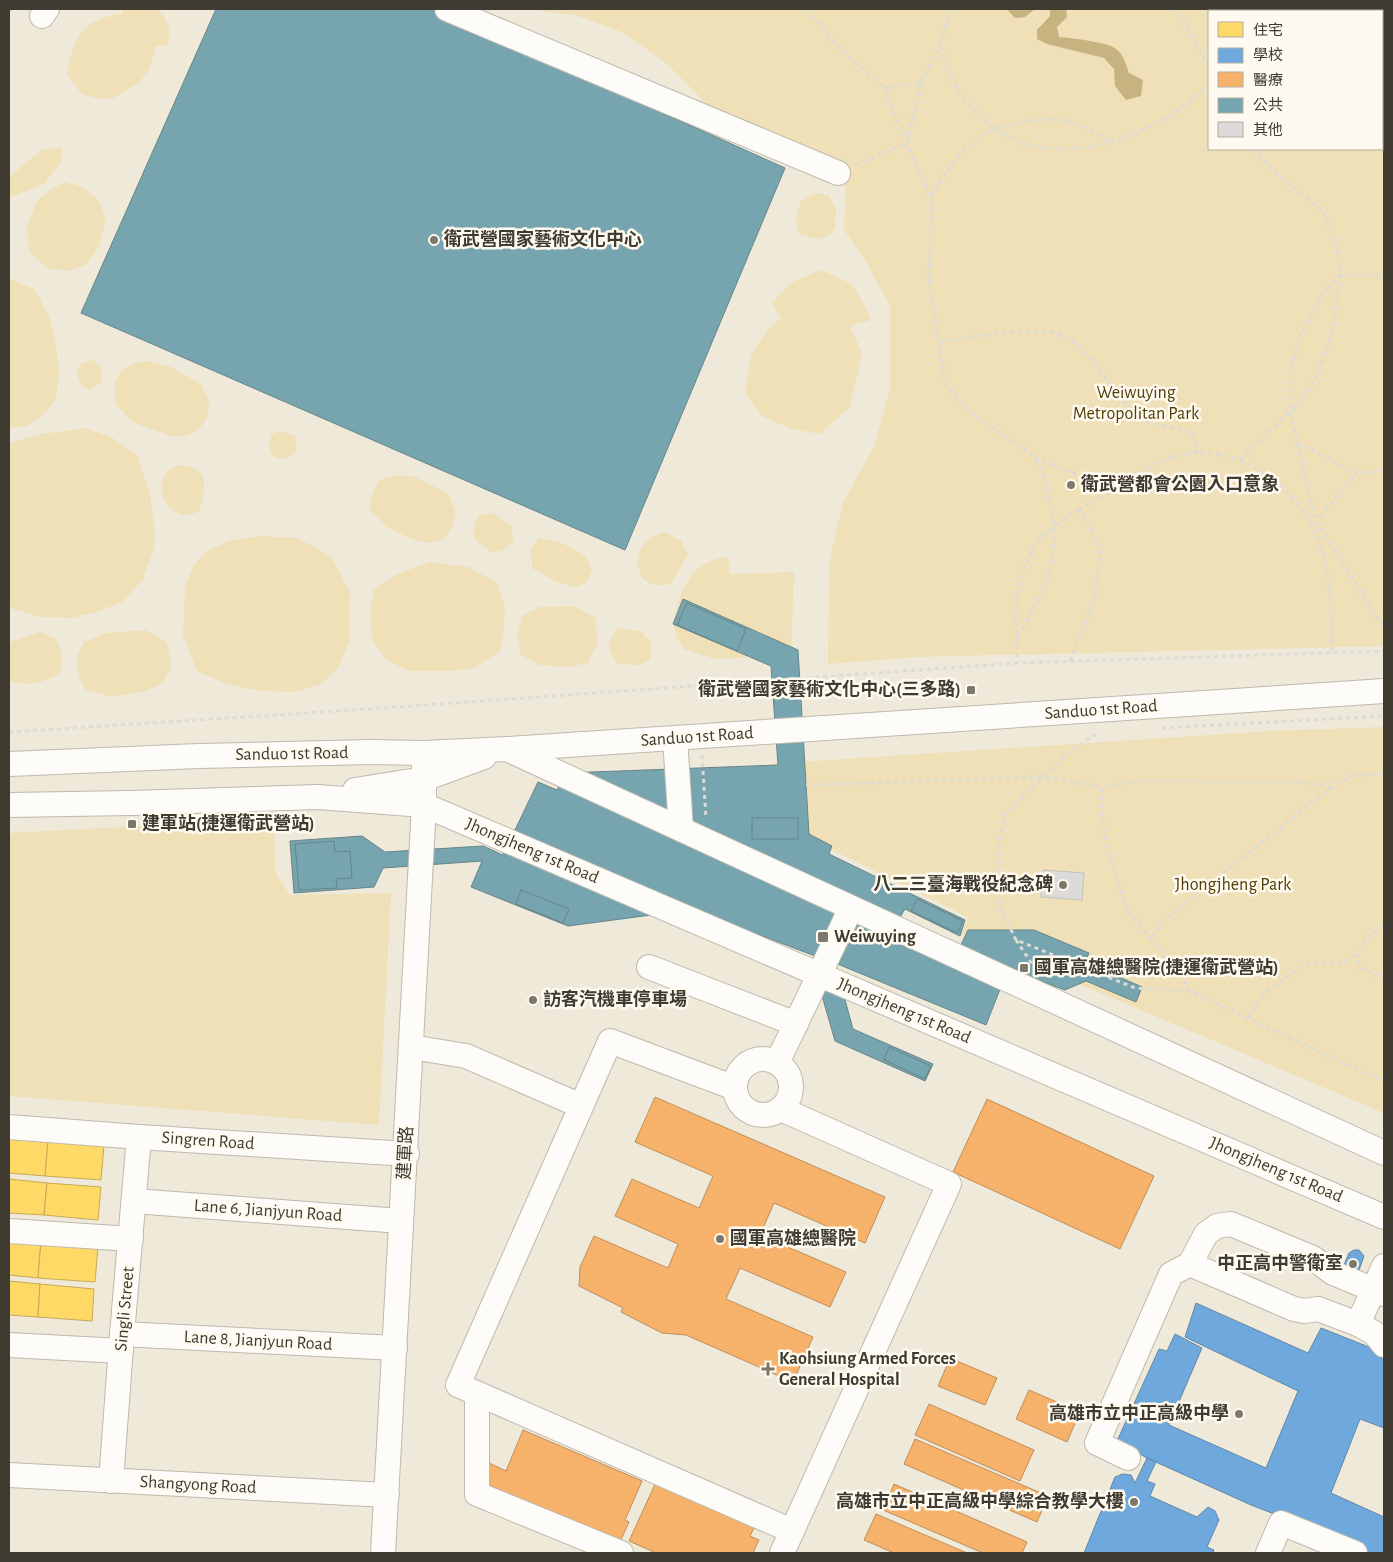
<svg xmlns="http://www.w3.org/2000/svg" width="1393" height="1562" viewBox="0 0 1393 1562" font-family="'Alegreya Sans','Noto Sans TC',sans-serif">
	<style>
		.green { fill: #f0e0b8; fill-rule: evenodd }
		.water { fill: #c6b380 }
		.homes { fill: #ffd966; stroke: #c6aa56 }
		.schools { fill: #6fa8dc; stroke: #6187a8 }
		.health { fill: #f6b26b; stroke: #bf8e59 }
		.public { fill: #76a5af; stroke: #668589 }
		.building { fill: #dcdbd9; stroke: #c1c1bf }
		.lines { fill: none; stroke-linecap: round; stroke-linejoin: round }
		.minor-casing { stroke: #beb9ad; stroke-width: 26 }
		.path { stroke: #dcdbd6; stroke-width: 3; stroke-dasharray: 4 4; stroke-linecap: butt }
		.minor { stroke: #fdfcf9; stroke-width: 24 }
		.poi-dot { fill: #7d786b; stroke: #fffaef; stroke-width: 2 }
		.labels { text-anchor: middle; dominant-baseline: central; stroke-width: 5; stroke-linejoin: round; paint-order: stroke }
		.poi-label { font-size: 18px; font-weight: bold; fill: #403b30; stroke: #fffaef; text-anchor: start }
		.park-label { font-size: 18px; fill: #503f07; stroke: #fffaef }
		.street-label { font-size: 18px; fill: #403b30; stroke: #fffaef }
	</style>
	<rect width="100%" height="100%" fill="#efe9d9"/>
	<g class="green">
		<path d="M 121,9 L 157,9 C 167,19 173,31 168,45 L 156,46 L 150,67 L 140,82 L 113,98 L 100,99 L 82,94 L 67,75 C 75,35 80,21 123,13 Z"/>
		<path d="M 530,9 L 1384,9 L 1384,646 L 917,657 L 828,664 L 829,571 L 832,549 L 844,500 L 874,447 L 890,389 L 890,307 L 867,263 L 844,230 L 846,189 L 831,159 L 714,111 L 667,64 L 624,33 L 578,16 ZM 1209,11 L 1382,11 L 1382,149 L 1209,149 Z"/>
		<polygon points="63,147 61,162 44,184 13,196 9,197 9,177 42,150"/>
		<polygon points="65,182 82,187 99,200 106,219 99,246 86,265 67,271 47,268 29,251 27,227 37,201 50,190"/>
		<polygon points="815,193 828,195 836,209 835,228 827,237 815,239 799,234 796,221 801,201"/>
		<polygon points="821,270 852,284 866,308 871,320 850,326 862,353 850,407 820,434 791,429 762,416 745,393 751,355 769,328 781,318 772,303 792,282"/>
		<polygon points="9,279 34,289 49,316 55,338 59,372 56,400 42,416 27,426 9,428"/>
		<path d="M 94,360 L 101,368 L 101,383 L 90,390 L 83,387 C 74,373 75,362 94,360 Z"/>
		<path d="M 147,361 L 171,367 L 202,385 L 209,403 L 207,418 L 198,430 L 185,436 L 171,436 L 134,423 L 116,405 C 116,399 114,391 115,385 C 118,368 132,362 147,361 Z"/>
		<polygon points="85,428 111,437 137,455 150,494 154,527 154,548 143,579 123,602 96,612 71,618 41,617 13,609 9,606 9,443 42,434"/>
		<polygon points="280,431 295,436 297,451 290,457 279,459 270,453 270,443 272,434"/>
		<path d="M 178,465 C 210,467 207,486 199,511 C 196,512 191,515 188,515 C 166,516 153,486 168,471 C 170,469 175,467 178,465 Z"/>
		<polygon points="394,476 413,476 449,494 456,514 452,527 444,539 430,543 412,539 386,527 369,508 372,494 380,480"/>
		<polygon points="492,513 511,525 514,541 503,550 491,553 474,538 474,525 478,516"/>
		<path d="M 665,532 L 681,541 L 688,554 L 671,584 L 657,586 L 643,580 C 641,575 639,569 638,564 C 636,547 651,536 665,532 Z"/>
		<polygon points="259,536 297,538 331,556 350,592 349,642 338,668 320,685 292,692 261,691 226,684 197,671 183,635 185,588 193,566 207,551 229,541"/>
		<polygon points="539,538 560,542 585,555 592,570 587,582 576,587 556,582 532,568 531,549"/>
		<path d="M 728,557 L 730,574 L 794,572 L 791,655 L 715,659 L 684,649 C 681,644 677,640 676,635 C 670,616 683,584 696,570 C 704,562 717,558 728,557 Z"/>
		<polygon points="431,562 468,567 497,583 505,608 503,640 499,652 474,668 450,671 408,671 387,660 372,640 370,610 374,590 397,574"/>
		<polygon points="574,606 596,618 597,644 588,663 569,667 539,665 520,654 518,633 522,616 539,607"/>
		<path d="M 618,628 L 640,631 L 651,642 L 651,659 L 638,665 L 618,664 C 606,649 607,643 618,628 Z"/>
		<polygon points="145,630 167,642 171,667 162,683 146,691 111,697 86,690 79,677 77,657 83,643 105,633"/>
		<path d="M 40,632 L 56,639 L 62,654 L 60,673 C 41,684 30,686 9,681 L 9,644 L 12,641 Z"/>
		<polygon points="1384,727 1384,1113 961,934 969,918 804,836 769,812 768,764 1270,731"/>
		<polygon points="274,819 275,872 290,895 391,893 379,1125 9,1096 9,833"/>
	</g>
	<g class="water">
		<polygon points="1007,9 1035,9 1025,17 1015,18"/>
		<path d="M 1050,9 L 1066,9 L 1067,17 L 1057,27 L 1059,37 C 1071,38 1104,42 1113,47 C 1123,52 1126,64 1129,73 L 1143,80 L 1141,96 L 1126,100 L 1115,86 L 1114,69 L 1104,58 L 1047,44 L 1037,39 L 1037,30 L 1050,16 Z"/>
		<polygon points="1285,9 1379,9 1377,11 1286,11"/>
	</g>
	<g class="homes">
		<polygon points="9,1138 48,1141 45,1176 9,1173"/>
		<polygon points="48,1141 104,1145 101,1180 45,1176"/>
		<polygon points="9,1179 47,1183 44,1215 9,1213"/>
		<polygon points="47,1183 101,1187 98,1220 44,1215"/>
		<polygon points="9,1240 41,1242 38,1278 9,1275"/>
		<polygon points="41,1242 98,1247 95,1282 38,1278"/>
		<polygon points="9,1281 40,1284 38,1317 9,1315"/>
		<polygon points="40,1284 94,1289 92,1321 38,1317"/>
	</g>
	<g class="schools">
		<polygon points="1354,1250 1359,1250 1364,1256 1358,1273 1341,1272 1349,1253"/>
		<polygon points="1196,1303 1308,1353 1321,1328 1384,1353 1384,1428 1360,1419 1331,1493 1384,1517 1384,1553 1369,1553 1318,1531 1251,1505 1147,1458 1117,1441 1159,1349 1167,1351 1175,1334 1202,1348 1169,1425 1266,1468 1298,1391 1185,1337"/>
		<polygon points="1147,1458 1156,1462 1147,1481 1155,1484 1150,1496 1197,1517 1208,1507 1215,1511 1219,1520 1207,1547 1214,1550 1213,1553 1084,1553 1115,1477 1123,1474 1131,1475 1135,1483"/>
	</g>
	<g class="health">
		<polygon points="655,1097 885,1197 865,1243 774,1203 760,1235 846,1272 830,1307 740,1268 726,1299 813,1337 793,1382 686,1335 662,1333 621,1312 623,1308 579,1286 580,1267 594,1236 668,1268 678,1244 615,1216 632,1179 699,1208 713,1176 635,1142"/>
		<polygon points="987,1099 1154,1176 1120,1249 953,1172"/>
		<polygon points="950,1358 997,1378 985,1405 938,1386"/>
		<polygon points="1029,1390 1080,1412 1067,1442 1016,1419"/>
		<polygon points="929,1404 1034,1450 1020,1481 915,1435"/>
		<polygon points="523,1430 642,1481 625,1520 629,1522 620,1542 481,1482 489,1463 506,1471"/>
		<polygon points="915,1439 1048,1496 1037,1522 904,1464"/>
		<polygon points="657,1480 756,1524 750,1536 759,1540 753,1553 656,1553 629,1541"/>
		<polygon points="894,1484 1027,1542 1022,1553 983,1553 883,1510"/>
		<polygon points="876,1514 967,1553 894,1553 864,1540"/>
	</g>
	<g class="public">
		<polygon points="216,9 431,9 785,168 625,550 81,313"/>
		<polygon points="683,599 798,650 809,834 832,846 829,854 965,920 960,936 905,909 899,919 960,947 968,930 1034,930 1089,953 1085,962 1142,987 1136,1002 1086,981 1065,990 1013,971 1006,974 986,1025 835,963 853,1029 933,1064 925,1081 835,1041 813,964 815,956 686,907 659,914 568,926 471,887 482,861 383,868 374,887 294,893 290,841 362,836 385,852 483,846 503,855 538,782 557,790 566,773 778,765 771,666 673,624"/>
		<polygon points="687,603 746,629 737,651 677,625"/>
		<rect x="752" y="818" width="46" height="21"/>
		<polygon points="334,841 335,852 350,851 352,878 336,879 337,888 299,890 295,844"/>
		<polygon points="521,890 569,909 563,923 516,904"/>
		<polygon points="917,899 963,921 957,933 911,911"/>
		<polygon points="889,1047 931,1066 925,1079 884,1060"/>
	</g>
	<polygon class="building" points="1043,870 1084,873 1082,900 1041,897"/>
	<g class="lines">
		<g class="minor-casing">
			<g id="minor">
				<polyline points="447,9 838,173"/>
				<polyline points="42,16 47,9"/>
				<polyline points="675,738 681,829"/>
				<polyline points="511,751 1384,1153"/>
				<polyline points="9,764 199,756 370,752 424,753 507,749 1384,691"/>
				<polyline points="355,790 424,779 484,757"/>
				<polyline points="9,805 130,803 318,797 424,805 1384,1217"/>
				<polyline points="649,967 796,1024"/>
				<polyline points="412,1047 466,1056 581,1106"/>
				<circle cx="763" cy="1087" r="28"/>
				<polyline points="777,1063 851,908"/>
				<polyline points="735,1088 610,1041 458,1385 792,1531 949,1184 781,1109"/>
				<polyline points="9,1127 139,1137 407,1154"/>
				<polyline points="134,1201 401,1221"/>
				<polyline points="9,1231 131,1239"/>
				<polyline points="1190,1264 1294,1309 1304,1311 1318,1309 1358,1324 1374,1333 1384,1345"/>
				<polyline points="1358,1324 1384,1266"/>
				<polyline points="122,1334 395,1348"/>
				<polyline points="9,1345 121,1351"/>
				<polyline points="477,1394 477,1494 621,1553"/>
				<polyline points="1128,1458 1097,1443 1171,1274 1190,1264 1206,1234 1217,1226 1231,1224 1313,1258 1333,1273 1384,1294"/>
				<polyline points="9,1475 387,1495"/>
				<polyline points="111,1481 122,1334 139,1137"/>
				<path d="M 383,1553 C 397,1304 412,1055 424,805 L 424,753"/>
				<polyline points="782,1553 792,1531"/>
				<polyline points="1268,1553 1281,1523 1355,1553"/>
			</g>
		</g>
		<g class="path">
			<path d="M 807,9 L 834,43 L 884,88 L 920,175 L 932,198 L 929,278 L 944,377 C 955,408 991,426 1016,444 C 1022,448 1031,453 1035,458 C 1046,472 1051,507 1054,525 L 1034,546 L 1025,567 L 1018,590 L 1015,618 L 1017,637 L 1017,663"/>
			<path d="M 951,9 L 939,46 L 954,83 L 960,94 L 994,129 C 1041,116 1069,112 1110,142"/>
			<polyline points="1172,9 1180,16 1209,65"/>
			<polyline points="9,12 12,9"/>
			<polyline points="922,82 939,46"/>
			<polyline points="1382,145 1384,146"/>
			<polyline points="1253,149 1272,170 1323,211 1337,247 1340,275 1321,296 1301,334 1290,371 1290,412 1315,519 1384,628"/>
			<polyline points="856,165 907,143 922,82 884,88"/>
			<path d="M 932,198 C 948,167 961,145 994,129 C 1007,136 1019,143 1033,146 C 1080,158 1141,136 1179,110 C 1190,102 1199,93 1209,85"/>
			<polyline points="939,342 1017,331 1056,332 1081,347 1138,419 1193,433 1197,453"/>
			<polyline points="1297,443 1357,473 1384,471"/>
			<polyline points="1035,458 1113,489"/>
			<polyline points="1240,460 1308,394 1325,355 1333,328 1340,275 1384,275"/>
			<polyline points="1320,517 1357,473"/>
			<path d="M 1018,636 C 1040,600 1056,568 1054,525 L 1080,509"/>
			<path d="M 1070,661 L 1094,602 L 1098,574 L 1100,550 L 1090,526 L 1080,509 C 1092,502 1104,495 1116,488 C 1136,476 1157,460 1180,455 C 1247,441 1311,497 1325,561 C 1332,590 1331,622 1332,652"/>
			<polyline points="1162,728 1384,716"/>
			<polyline points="9,732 369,709 1017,663 1384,651"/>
			<polyline points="702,755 706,819"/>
			<polyline points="806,785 1043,777 1102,787"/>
			<polyline points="1384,925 1368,937 1355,956 1361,968 1384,979"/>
			<polyline points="1152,937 1163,921 1334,785 1353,775 1384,774"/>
			<polyline points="1016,940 1001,909 997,882 998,846 1006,813 1069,752 1099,732"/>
			<polyline points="1036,970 1016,940 1135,988 1190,991 1384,1082"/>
			<polyline points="1190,991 1173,965 1127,910 1106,844 1102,818 1102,787 1138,781 1297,782 1321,785 1330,788"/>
			<polyline points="1249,1018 1255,1006 1267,991 1288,976 1309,963 1342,963 1355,956"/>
		</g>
		<use href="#minor" class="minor"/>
	</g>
	<g class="poi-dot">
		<circle cx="434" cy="240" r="5"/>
		<circle cx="1071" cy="485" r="5"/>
		<rect x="966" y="685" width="10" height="10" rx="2.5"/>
		<rect x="127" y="819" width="10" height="10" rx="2.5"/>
		<circle cx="1063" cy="885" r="5"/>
		<rect x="817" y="931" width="12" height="12" rx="2.5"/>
		<rect x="1019" y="963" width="10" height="10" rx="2.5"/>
		<circle cx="533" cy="1000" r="5"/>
		<circle cx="720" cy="1239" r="5"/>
		<circle cx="1353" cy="1264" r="5"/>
		<path d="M765.5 1361.5h5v5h5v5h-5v5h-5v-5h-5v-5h5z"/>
		<circle cx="1239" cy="1414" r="5"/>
		<circle cx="1134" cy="1502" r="5"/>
	</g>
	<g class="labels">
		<g class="poi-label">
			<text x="444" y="240">衛武營國家藝術文化中心</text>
			<text x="1081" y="485">衛武營都會公園入口意象</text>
			<text x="961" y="690" text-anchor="end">衛武營國家藝術文化中心(三多路)</text>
			<text x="142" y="824">建軍站(捷運衛武營站)</text>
			<text x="1053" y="885" text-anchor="end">八二三臺海戰役紀念碑</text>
			<text x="834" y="937">Weiwuying</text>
			<text x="1034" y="968">國軍高雄總醫院(捷運衛武營站)</text>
			<text x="543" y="1000">訪客汽機車停車場</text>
			<text x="730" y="1239">國軍高雄總醫院</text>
			<text x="1343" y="1264" text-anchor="end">中正高中警衛室</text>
			<text x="779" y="1359">Kaohsiung Armed Forces<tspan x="779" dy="21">General Hospital</tspan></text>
			<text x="1229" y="1414" text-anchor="end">高雄市立中正高級中學</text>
			<text x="1124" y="1502" text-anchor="end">高雄市立中正高級中學綜合教學大樓</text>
		</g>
		<g class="park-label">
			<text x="1136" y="393">Weiwuying<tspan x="1136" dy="21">Metropolitan Park</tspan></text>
			<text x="1233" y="885">Jhongjheng Park</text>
		</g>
		<g class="street-label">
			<text transform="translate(1101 710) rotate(-4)">Sanduo 1st Road</text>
			<text transform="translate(697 737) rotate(-4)">Sanduo 1st Road</text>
			<text transform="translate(292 754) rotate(-1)">Sanduo 1st Road</text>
			<text transform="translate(532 851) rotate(23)">Jhongjheng 1st Road</text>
			<text transform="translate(904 1011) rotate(23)">Jhongjheng 1st Road</text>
			<text transform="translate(208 1141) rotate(4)">Singren Road</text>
			<text transform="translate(406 1153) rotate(-87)">建軍路</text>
			<text transform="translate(1276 1170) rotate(23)">Jhongjheng 1st Road</text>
			<text transform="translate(268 1211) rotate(4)">Lane 6, Jianjyun Road</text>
			<text transform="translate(125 1309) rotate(-85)">Singli Street</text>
			<text transform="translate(258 1341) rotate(3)">Lane 8, Jianjyun Road</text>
			<text transform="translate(198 1485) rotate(3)">Shangyong Road</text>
		</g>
	</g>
	<rect width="1393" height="1562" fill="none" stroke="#403b30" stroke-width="20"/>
	<rect x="1208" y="10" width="175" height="140" fill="#fffaef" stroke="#b3aea3"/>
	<rect x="1218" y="22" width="25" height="15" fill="#ffd966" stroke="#b3aea3"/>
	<text x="1253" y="35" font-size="15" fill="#403b30">住宅</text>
	<rect x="1218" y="48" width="25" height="15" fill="#6fa8dc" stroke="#b3aea3"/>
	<text x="1253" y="60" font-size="15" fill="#403b30">學校</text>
	<rect x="1218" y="72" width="25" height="15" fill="#f6b26b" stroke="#b3aea3"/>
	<text x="1253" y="85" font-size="15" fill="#403b30">醫療</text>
	<rect x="1218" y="98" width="25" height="15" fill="#76a5af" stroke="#b3aea3"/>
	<text x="1253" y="110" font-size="15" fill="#403b30">公共</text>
	<rect x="1218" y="122" width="25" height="15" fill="#dcdbd9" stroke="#b3aea3"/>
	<text x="1253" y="135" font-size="15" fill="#403b30">其他</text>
</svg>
